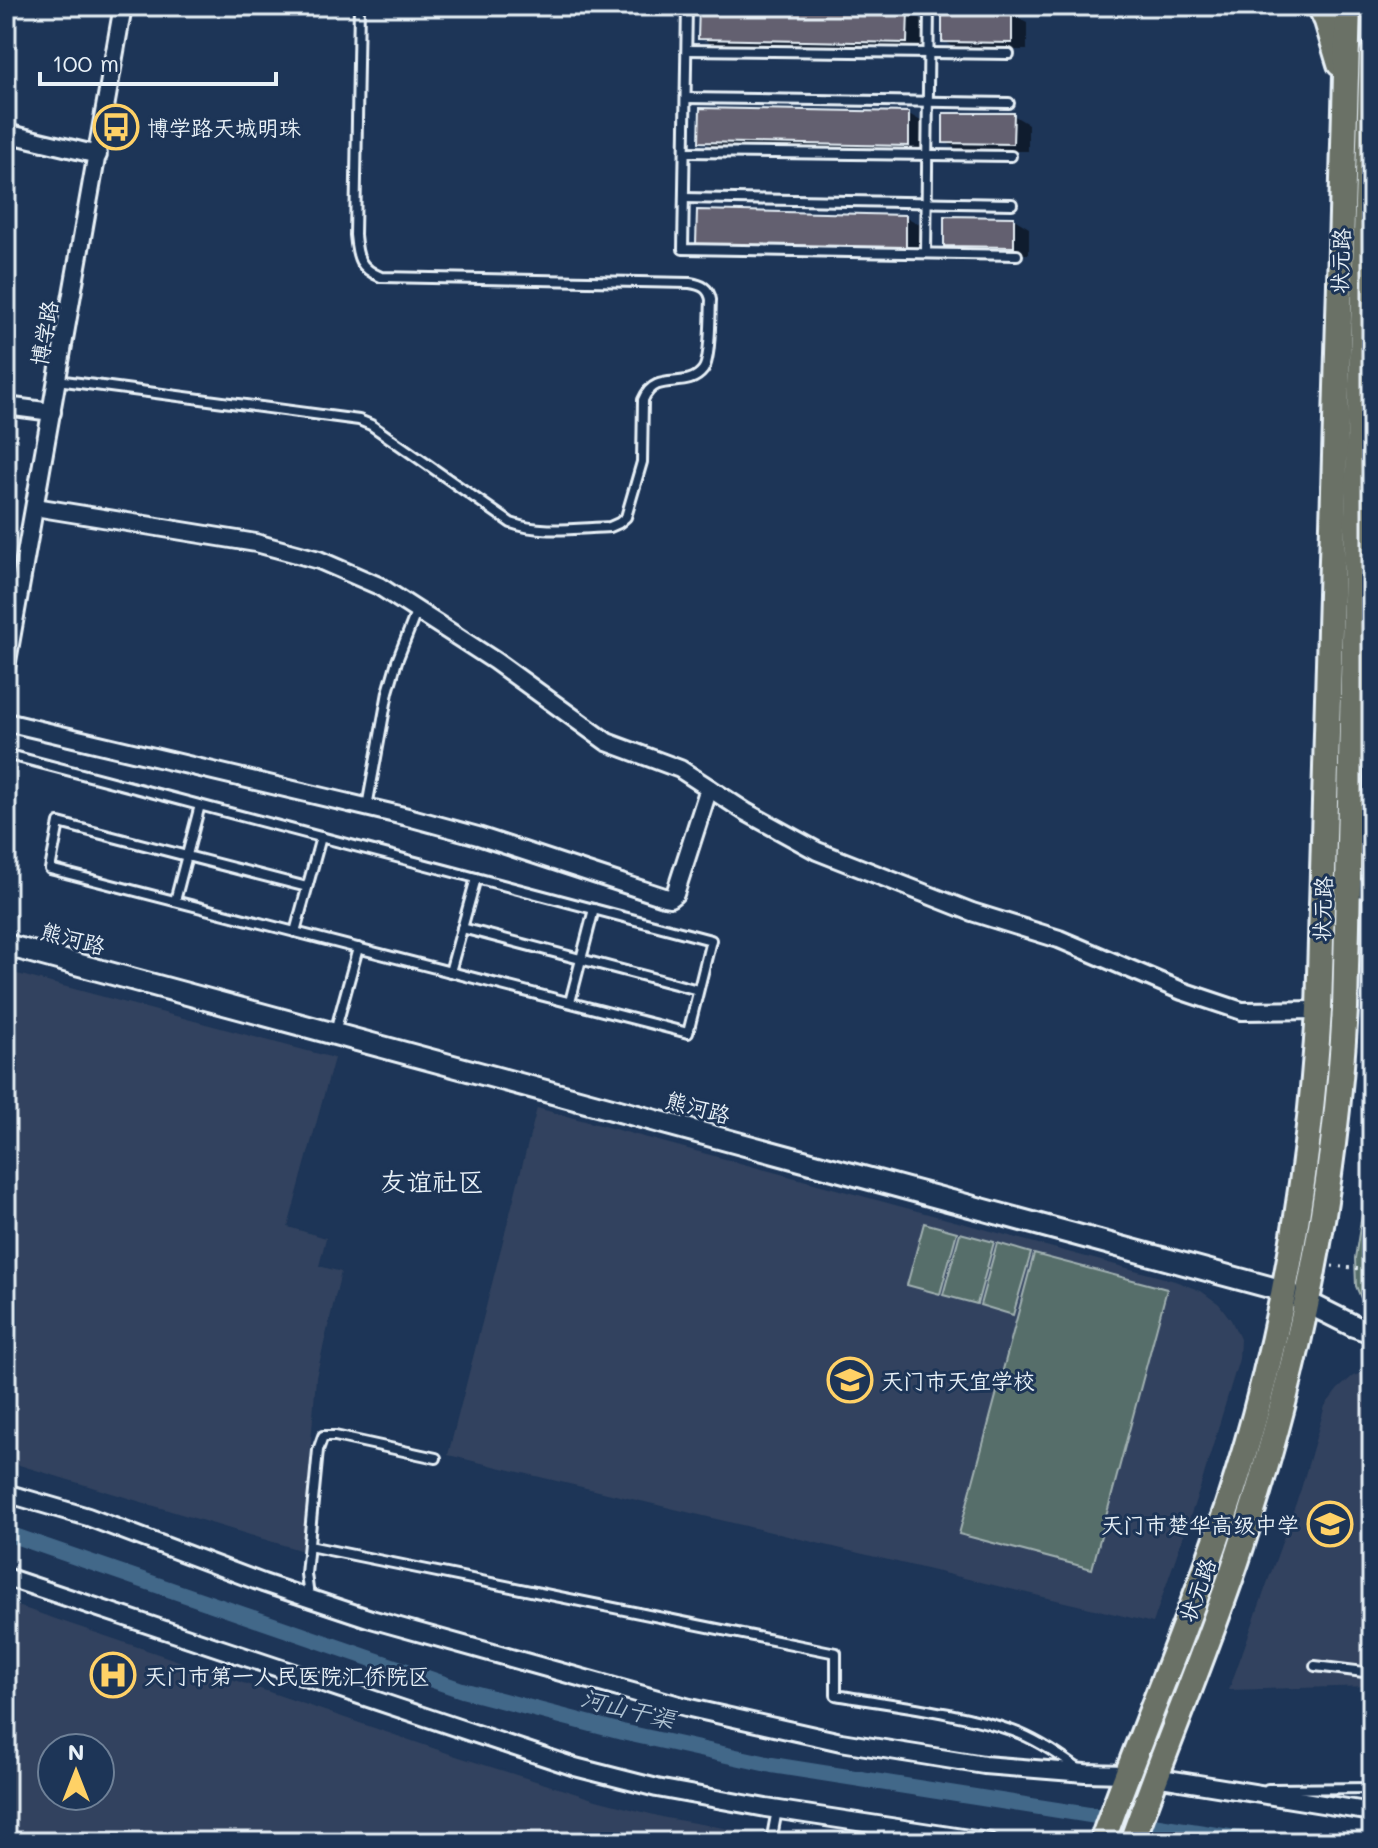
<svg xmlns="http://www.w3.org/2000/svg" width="1378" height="1848" viewBox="0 0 1378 1848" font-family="Mali,'LXGW WenKai TC',sans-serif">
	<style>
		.built { fill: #32425e; fill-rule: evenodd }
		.green { fill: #576e6a; stroke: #a0b0b1; stroke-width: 2 }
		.shadow { fill: #0007 }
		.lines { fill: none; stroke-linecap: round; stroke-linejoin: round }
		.canal { stroke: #426789; stroke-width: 16 }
		.building { fill: #64616f; stroke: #e8f1f8; stroke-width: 2 }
		.service-casing { stroke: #e8f1f8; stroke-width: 14 }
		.minor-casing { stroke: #e8f1f8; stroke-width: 22 }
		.tertiary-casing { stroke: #e8f1f8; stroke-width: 26 }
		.primary-casing { stroke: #e8f1f8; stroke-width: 30 }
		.path { stroke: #e8f1f8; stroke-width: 3; stroke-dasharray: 2 6; stroke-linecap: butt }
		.service { stroke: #1d3557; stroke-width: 8 }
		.minor { stroke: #1d3557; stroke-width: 16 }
		.tertiary { stroke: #1d3557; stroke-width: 20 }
		.primary { stroke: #6a7166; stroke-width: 24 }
		.labels { text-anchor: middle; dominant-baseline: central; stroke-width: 6; stroke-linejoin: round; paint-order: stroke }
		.poi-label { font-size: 22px; fill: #e8f1f8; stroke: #1d3557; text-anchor: start }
		.street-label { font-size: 22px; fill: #e8f1f8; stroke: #1d3557 }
		.water-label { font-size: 24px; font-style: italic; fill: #aec1d1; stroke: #1d3557 }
		.quarter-label { font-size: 26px; fill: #e8f1f8; stroke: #1d3557 }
	</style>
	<rect width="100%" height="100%" fill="#1d3557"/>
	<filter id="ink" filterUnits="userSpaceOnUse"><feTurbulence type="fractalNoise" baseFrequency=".0125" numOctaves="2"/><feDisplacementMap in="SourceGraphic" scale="16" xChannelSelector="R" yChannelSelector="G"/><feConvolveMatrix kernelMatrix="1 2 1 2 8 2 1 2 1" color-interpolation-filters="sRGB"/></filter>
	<g filter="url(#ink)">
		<g class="built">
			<polygon points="6,971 334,1058 288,1227 326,1238 319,1266 341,1272 316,1377 303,1551 6,1461"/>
			<polygon points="537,1108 1175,1281 1201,1291 1219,1304 1231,1320 1240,1339 1239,1359 1200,1488 1153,1623 448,1455"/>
			<polygon points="1372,1370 1372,1686 1229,1690 1301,1489 1325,1406 1338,1389 1353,1376"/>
			<path d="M 6,1602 L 459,1757 L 596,1800 L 666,1818 L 805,1842 L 6,1842 ZM 52,1748 L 100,1748 L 100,1796 L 52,1796 Z"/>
		</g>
		<g class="green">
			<polygon points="1372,1153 1372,1311 1364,1305 1356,1286 1355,1258"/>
			<polygon points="924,1223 957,1232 940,1294 907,1285"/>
			<polygon points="960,1233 994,1242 977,1304 943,1295"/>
			<polygon points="997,1243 1031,1253 1013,1315 980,1305"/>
			<polygon points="1034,1254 1167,1289 1092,1569 959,1534"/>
		</g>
		<g class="shadow">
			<polygon points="908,11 923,20 922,50 715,46 700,37"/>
			<polygon points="1012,15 1027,23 1027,50 959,50 944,41"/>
			<polygon points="909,114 924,123 923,154 716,149 701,140"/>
			<polygon points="1013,115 1028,124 1028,151 960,151 945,142"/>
			<polygon points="906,217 921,225 920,256 713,252 698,243"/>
			<polygon points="1014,219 1029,228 1029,254 961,254 946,245"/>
		</g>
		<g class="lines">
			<polyline class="canal" points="6,1533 462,1690 622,1732 772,1765 1261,1842"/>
		</g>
		<g class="building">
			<polygon points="699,6 908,9 907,43 698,39"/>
			<polygon points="942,12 1012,13 1012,43 942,42"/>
			<polygon points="700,108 909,112 909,146 699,142"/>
			<polygon points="943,113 1014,113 1013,144 943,143"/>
			<polygon points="697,210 906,215 906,249 696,244"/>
			<polygon points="944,216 1014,217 1014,247 944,246"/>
		</g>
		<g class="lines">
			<g class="service-casing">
				<g id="service">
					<polyline points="687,6 683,249 1017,255"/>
					<polyline points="687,50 1009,54"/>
					<polyline points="686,98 1009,103"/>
					<polyline points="685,152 1011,156"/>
					<polyline points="684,198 1012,204"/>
					<polyline points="926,253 929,6"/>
					<path d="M 57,380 L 359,420 L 371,425 L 511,523 C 541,534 578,528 610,527 L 619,523 L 626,517 L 642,462 L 643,400 C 656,369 686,392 703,370 C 711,360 710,315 711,300 C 709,288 702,285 690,283 L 381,277 C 359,268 357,257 355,235 L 359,6"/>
					<polyline points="6,754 711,940 688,1033 50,869 59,823 307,887"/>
					<polyline points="367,807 388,692 397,661 417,610"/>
					<polyline points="175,901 200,805"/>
					<polyline points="462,928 698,990"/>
					<polyline points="295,932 321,837"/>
					<polyline points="450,972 476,878"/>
					<polyline points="570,1002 594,909"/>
					<polyline points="335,1032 358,948"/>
					<path d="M 309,1546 L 836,1653 L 836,1695 C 893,1705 959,1712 1013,1731 C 1036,1739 1058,1754 1077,1768"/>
					<polyline points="309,1597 306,1574 318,1450 323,1436 335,1436 436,1458"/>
					<polyline points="1315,1666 1372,1673"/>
					<polyline points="1268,1789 1372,1788"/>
					<polyline points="771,1842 777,1810"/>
				</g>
			</g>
			<g class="minor-casing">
				<g id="minor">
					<polyline points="6,133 98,155"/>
					<polyline points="6,406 52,412"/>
					<polyline points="35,507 256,543 319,560 379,586 495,661 607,742 680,769 746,812 817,851 972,912 1059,939 1182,991 1242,1011 1319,1010"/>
					<polyline points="6,667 123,6"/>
					<polyline points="6,722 408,817 478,836 664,897 670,898 675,894 709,788"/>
					<polyline points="1349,887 1372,890"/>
					<polyline points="6,1493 88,1517 263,1583 371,1619 690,1708 841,1742 984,1765 1085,1773 1126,1774"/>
					<polyline points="6,1577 575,1767 657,1788 766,1808 989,1842"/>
					<polyline points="1155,1777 1372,1812"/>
				</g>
			</g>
			<g class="tertiary-casing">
				<polyline id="tertiary" points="6,945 1284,1291 1354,1326 1372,1332"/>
			</g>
			<g class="primary-casing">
				<g id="primary">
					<polyline points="1320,6 1327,21 1340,64"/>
					<path d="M 1102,1842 C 1153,1700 1216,1561 1255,1415 C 1291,1281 1311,1148 1319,1010 L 1348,6"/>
					<path d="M 1132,1842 C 1166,1745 1207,1650 1239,1553 C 1298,1372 1335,1198 1345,1008 L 1358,474 L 1372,54"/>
				</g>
			</g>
			<polyline class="path" points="1332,1266 1372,1270"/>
			<use href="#service" class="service"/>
			<use href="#minor" class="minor"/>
			<use href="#tertiary" class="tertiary"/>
			<use href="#primary" class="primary"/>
		</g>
	</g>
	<defs>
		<g id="bus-ring" transform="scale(2.3)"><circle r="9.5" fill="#1d3557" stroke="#ffd166" stroke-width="1.5"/><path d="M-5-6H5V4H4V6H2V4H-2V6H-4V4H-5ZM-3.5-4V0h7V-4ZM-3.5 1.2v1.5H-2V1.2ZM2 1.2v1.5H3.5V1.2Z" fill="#ffd166"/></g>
		<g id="school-ring" transform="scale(2.3)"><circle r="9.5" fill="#1d3557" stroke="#ffd166" stroke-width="1.5"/><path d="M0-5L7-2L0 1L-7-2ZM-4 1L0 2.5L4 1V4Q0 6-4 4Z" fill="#ffd166"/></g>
		<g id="hospital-ring" transform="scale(2.3)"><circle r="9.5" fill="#1d3557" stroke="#ffd166" stroke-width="1.5"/><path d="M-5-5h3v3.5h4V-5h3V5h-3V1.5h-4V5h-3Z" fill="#ffd166"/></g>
	</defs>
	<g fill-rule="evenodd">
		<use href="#bus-ring" x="116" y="127"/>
		<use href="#school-ring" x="850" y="1380"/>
		<use href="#school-ring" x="1330" y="1524"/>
		<use href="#hospital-ring" x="113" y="1675"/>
	</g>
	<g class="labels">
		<g class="poi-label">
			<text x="147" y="127">博学路天城明珠</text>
			<text x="881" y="1380">天门市天宜学校</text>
			<text x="1299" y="1524" text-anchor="end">天门市楚华高级中学</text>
			<text x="144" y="1675">天门市第一人民医院汇侨院区</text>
		</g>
		<g class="street-label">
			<text transform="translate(1340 261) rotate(-88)">状元路</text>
			<text transform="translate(44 333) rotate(-80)">博学路</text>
			<text transform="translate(1322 909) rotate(-88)">状元路</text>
			<text transform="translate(73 938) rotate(15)">熊河路</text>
			<text transform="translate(698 1107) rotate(15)">熊河路</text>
			<text transform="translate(1197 1590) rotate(-70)">状元路</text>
		</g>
		<g class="water-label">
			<text transform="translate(628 1708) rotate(14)">河山干渠</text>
		</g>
		<g class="quarter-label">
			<text x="432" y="1181">友谊社区</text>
		</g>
	</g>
	<rect width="1378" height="1848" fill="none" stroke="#1d3557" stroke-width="32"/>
	<rect x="16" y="16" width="1346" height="1816" fill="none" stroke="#e8f1f8" stroke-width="3" filter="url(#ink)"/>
	<g transform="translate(76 1772)"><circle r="38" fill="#1d3557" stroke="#6e8097" stroke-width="2"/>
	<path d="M0-6L14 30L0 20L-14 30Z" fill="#ffd166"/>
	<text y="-12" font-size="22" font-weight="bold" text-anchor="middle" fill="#e8f1f8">N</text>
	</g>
	<path d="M40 72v12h236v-12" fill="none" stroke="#e8f1f8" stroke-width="4"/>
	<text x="52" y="72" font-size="24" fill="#e8f1f8" stroke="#1d3557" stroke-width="6" paint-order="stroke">100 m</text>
</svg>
